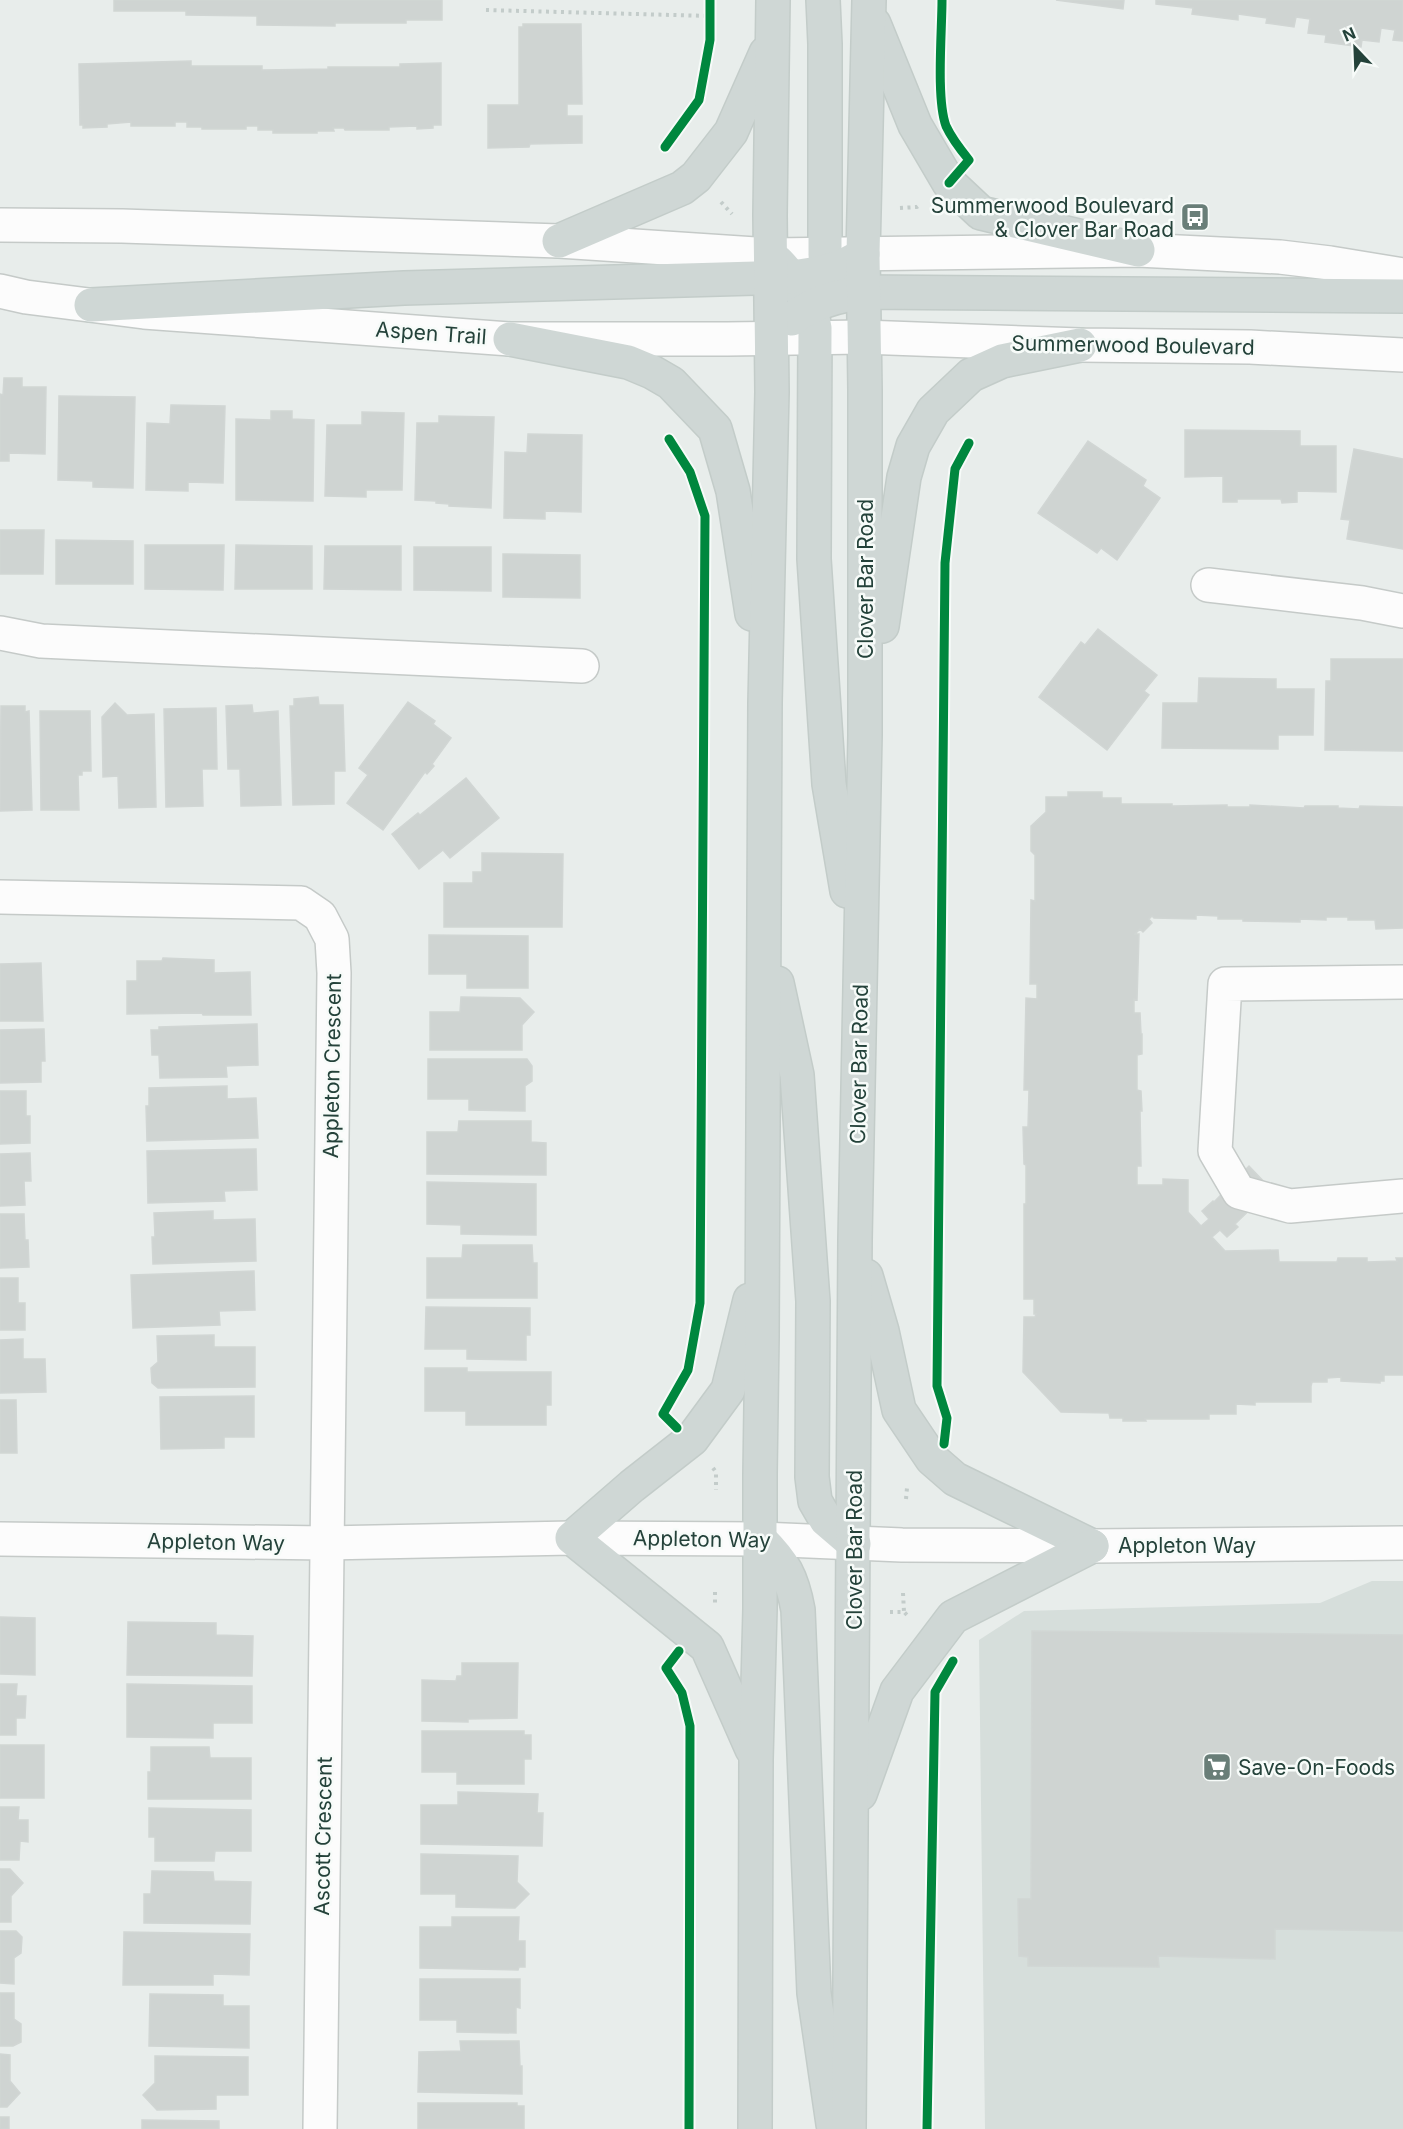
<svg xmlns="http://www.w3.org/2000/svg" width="1403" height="2129" viewBox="0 0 1403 2129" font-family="Inter,sans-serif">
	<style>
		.built { fill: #d6dedb }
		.building { fill: #cfd4d2; stroke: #d1d6d4; stroke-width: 1.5 }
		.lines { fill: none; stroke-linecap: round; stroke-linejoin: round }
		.minor-casing { stroke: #c5cac8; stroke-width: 36 }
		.major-casing { stroke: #c3ccc9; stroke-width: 36 }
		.path { stroke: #c3ccca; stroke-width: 4; stroke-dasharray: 3 4.5; stroke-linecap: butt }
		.minor { stroke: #fcfcfc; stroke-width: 33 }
		.major { stroke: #cfd7d5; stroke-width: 33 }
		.cycleway-casing { stroke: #f7fbf9; stroke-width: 13 }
		.cycleway { stroke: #00873e; stroke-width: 9 }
		.labels { text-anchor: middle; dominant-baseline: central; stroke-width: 5; stroke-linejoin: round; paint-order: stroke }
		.poi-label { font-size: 21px; fill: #24423a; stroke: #f7fbf9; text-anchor: end }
		.street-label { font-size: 21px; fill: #24423a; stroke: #f7fbf9 }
	</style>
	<rect width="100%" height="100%" fill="#e8edeb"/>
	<polygon class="built" points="1372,1581 1403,1581 1403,2129 985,2129 979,1640 1024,1611 1320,1603"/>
	<g class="building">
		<polygon points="114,0 442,0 442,20 406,20 406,23 335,23 335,26 257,25 257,16 186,15 186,11 114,11"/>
		<polygon points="1056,0 1124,0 1123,9"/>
		<polygon points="1156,0 1403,0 1403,41 1393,40 1395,30 1381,28 1379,42 1362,40 1361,47 1325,42 1326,35 1308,33 1310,19 1296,17 1294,27 1266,23 1267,18 1238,14 1238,20 1192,14 1193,8 1156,4"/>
		<polygon points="523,24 581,24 582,104 567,104 567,116 582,116 582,143 530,144 529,147 488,148 488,105 519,105 519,27 523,27"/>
		<polygon points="191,61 191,66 262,66 262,70 328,69 328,67 400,67 400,64 441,63 441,125 433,125 433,128 417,129 417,126 389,127 389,130 345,130 344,128 333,128 334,131 317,131 317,133 273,133 273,130 258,130 258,126 246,126 246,129 202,129 202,127 187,127 187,122 175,122 175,126 131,126 131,122 107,124 107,127 83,128 83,125 80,125 79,64"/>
		<polygon points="4,378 22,378 22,387 46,387 45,454 9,453 9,461 0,461 0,394 3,395"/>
		<polygon points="59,396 135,397 133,488 93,487 93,481 58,480"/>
		<polygon points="171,405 225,406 223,483 188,482 188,491 146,490 147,423 170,424"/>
		<polygon points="271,411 292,411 292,419 314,420 313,501 236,500 236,419 271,420"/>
		<polygon points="362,412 404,413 402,490 366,490 366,497 325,496 327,425 362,425"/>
		<polygon points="439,416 494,417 491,508 449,506 449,504 436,503 436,501 415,500 417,423 439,423"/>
		<polygon points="1185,430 1300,431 1300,446 1336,446 1336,492 1297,491 1297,502 1282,503 1281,499 1237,499 1237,502 1223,502 1223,476 1185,477"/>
		<polygon points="528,434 582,435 581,512 545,511 545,519 504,518 505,452 527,453"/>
		<polygon points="1088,441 1146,480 1143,486 1160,498 1117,560 1101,548 1097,553 1038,513"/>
		<polygon points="1354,449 1403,459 1403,549 1347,539 1350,520 1341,519"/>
		<polygon points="0,530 44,530 43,574 0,574"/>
		<polygon points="56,540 133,541 133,584 56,584"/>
		<polygon points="145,545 224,545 223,590 145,589"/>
		<polygon points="236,545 312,546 312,589 235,589"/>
		<polygon points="325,546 401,546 401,590 324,589"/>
		<polygon points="414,547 491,547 491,591 414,590"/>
		<polygon points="503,554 580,555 580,598 503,597"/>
		<polygon points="1098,629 1157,675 1144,691 1149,695 1107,750 1039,697 1081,642 1085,645"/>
		<polygon points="1331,659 1403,659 1403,751 1325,750 1326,681 1331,681"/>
		<polygon points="1199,678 1276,679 1276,689 1314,689 1313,735 1278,735 1278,749 1162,748 1163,703 1198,703"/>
		<polygon points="318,697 319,705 343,705 345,771 334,771 334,804 293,805 290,706 294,706 294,699"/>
		<polygon points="408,702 435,721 433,724 451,738 432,764 434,766 427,774 425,772 383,830 347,803 368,775 359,768"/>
		<polygon points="115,703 127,715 154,714 156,807 119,808 118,776 103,777 102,717"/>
		<polygon points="252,705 253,713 278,711 281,805 241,806 240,769 228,769 226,706"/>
		<polygon points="1,706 25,706 25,712 29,711 32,810 0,811"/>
		<polygon points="216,708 217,769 202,769 203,806 166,807 164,709"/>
		<polygon points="40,711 90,711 91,771 82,771 82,775 78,775 79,810 41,810"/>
		<polygon points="466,778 499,818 450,858 443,850 419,869 392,834 418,813 420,815"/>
		<polygon points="1068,792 1102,792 1102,798 1121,798 1121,804 1172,804 1172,806 1227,805 1227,807 1250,807 1250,805 1304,808 1305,806 1338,806 1338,808 1359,809 1360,806 1403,807 1403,928 1376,929 1375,920 1348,920 1348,917 1326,917 1326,920 1300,919 1300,922 1243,921 1243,919 1218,919 1218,916 1196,915 1196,919 1154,918 1152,916 1149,919 1152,923 1143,932 1140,929 1135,934 1139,934 1137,1000 1134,999 1134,1013 1140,1013 1141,1034 1142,1034 1142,1054 1137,1055 1137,1090 1141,1091 1142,1111 1140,1111 1141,1166 1137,1166 1137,1185 1163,1185 1163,1179 1188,1180 1188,1212 1201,1226 1209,1219 1202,1211 1213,1201 1214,1202 1249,1166 1273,1191 1261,1199 1235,1224 1238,1227 1227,1237 1220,1230 1212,1237 1225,1251 1278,1250 1279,1262 1337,1262 1338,1258 1367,1258 1367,1262 1397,1261 1396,1258 1403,1258 1403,1375 1384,1375 1384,1381 1380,1381 1380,1383 1341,1381 1341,1377 1327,1378 1327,1382 1312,1382 1311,1386 1311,1402 1255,1402 1255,1405 1236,1404 1236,1414 1209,1414 1209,1419 1145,1419 1146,1421 1123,1421 1123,1418 1110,1418 1109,1413 1061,1412 1023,1372 1024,1317 1035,1317 1036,1314 1034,1314 1034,1299 1024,1299 1024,1204 1026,1204 1026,1165 1024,1164 1023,1127 1028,1127 1029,1090 1024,1090 1026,998 1037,999 1037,984 1030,984 1031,900 1035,901 1035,855 1031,851 1031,826 1046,812 1046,797 1068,797"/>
		<polygon points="482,853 563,854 562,927 444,927 444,883 473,883 473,872 482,872"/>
		<polygon points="429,935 528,936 528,988 467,988 467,974 429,974"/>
		<polygon points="163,958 214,960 214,973 250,972 251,1015 203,1015 202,1013 127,1014 127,981 137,981 137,961 162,961"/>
		<polygon points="41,963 43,1021 0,1021 0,964"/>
		<polygon points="461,997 520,998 534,1012 522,1025 522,1050 430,1050 430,1012 460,1012"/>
		<polygon points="257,1024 258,1065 226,1066 227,1077 160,1078 159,1055 152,1055 151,1030 159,1030 159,1027"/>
		<polygon points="44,1029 45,1061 41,1061 41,1082 0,1083 0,1030"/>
		<polygon points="428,1059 527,1059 532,1066 532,1081 525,1086 525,1111 469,1110 469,1099 428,1099"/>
		<polygon points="227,1086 227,1099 256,1098 258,1138 147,1141 146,1106 149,1106 149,1088"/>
		<polygon points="0,1091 26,1091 26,1116 30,1116 30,1143 0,1144"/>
		<polygon points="459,1121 531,1121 531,1142 546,1143 546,1175 427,1174 427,1132 458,1132"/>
		<polygon points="256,1149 257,1190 224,1191 225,1201 148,1203 147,1151"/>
		<polygon points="30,1153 31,1181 24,1181 25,1205 0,1206 0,1154"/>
		<polygon points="427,1182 536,1184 536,1235 461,1234 461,1225 427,1224"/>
		<polygon points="213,1211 213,1220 255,1219 256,1261 153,1264 152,1237 155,1237 154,1213"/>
		<polygon points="0,1214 24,1214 25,1240 28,1240 29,1267 0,1268"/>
		<polygon points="463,1245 532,1245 533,1263 537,1263 537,1298 427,1298 427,1258 462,1258"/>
		<polygon points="254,1271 255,1310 219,1311 220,1325 133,1328 131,1275"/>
		<polygon points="0,1278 18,1278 18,1303 25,1303 25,1330 0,1330"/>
		<polygon points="426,1307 530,1308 530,1335 526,1335 526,1360 467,1359 467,1349 425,1349"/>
		<polygon points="214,1335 214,1347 255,1347 255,1387 158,1388 152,1383 151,1368 158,1362 157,1336"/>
		<polygon points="23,1339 23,1359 45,1359 46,1392 0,1393 0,1340"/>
		<polygon points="425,1368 467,1368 467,1372 551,1372 551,1405 546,1405 546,1425 466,1425 466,1411 425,1411"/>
		<polygon points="254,1396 254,1437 224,1437 224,1448 161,1449 160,1397"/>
		<polygon points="0,1400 16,1400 17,1453 0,1453"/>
		<polygon points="0,1617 35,1618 35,1675 0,1674"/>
		<polygon points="128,1622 216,1623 216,1635 253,1636 252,1676 127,1675"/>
		<polygon points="1032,1631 1403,1635 1403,1931 1275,1929 1275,1959 1158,1956 1159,1967 1028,1966 1028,1957 1019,1956 1018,1899 1031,1899"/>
		<polygon points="462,1663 518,1663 517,1718 468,1719 468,1722 422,1721 422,1680 456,1681 457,1676 462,1676"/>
		<polygon points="0,1684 17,1684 16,1696 26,1696 25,1718 16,1718 16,1735 0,1735"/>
		<polygon points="127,1684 252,1686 252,1723 213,1723 213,1738 127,1737"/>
		<polygon points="422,1731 524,1731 524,1735 531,1735 531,1759 524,1759 524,1784 457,1784 457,1772 422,1772"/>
		<rect x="0" y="1745" width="44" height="53"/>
		<polygon points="151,1747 209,1747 210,1758 251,1758 251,1799 148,1799 148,1772 151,1772"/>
		<polygon points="458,1792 538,1794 537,1813 543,1813 542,1846 421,1844 421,1805 458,1805"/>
		<polygon points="0,1807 19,1807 18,1820 28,1820 28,1842 20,1841 19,1860 0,1860"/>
		<polygon points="149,1808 251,1810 251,1851 215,1851 214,1861 155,1861 155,1837 149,1837"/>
		<polygon points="421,1854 518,1856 517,1882 529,1894 515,1908 456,1907 456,1894 421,1894"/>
		<polygon points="0,1869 10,1869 23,1883 11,1896 11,1922 0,1922"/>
		<polygon points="152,1871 213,1872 214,1881 251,1882 250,1924 144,1923 144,1894 151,1894"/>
		<polygon points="452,1917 519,1917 518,1941 525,1941 525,1967 519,1967 518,1970 420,1968 420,1927 452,1927"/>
		<polygon points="0,1931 16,1931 22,1937 21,1953 14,1958 14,1984 0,1983"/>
		<polygon points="124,1932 250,1934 249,1975 213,1974 213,1985 123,1985"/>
		<polygon points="420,1979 520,1979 520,2008 516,2007 516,2033 457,2032 457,2020 420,2020"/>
		<polygon points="0,1993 14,1993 14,2019 21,2024 21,2042 13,2046 0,2046"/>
		<polygon points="150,1994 223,1995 223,2006 249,2006 249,2048 149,2046"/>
		<polygon points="460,2041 519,2041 520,2066 522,2066 522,2094 418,2092 419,2052 461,2051"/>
		<polygon points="0,2054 10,2055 10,2081 20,2093 7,2107 0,2107"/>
		<polygon points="155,2056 248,2057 248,2095 216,2095 216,2109 157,2110 143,2095 155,2083"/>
		<polygon points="418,2103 517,2103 517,2106 524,2106 524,2129 418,2129"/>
		<rect x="0" y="2117" width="9" height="12"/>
		<polygon points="142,2120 219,2121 219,2129 142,2129"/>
	</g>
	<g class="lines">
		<g class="minor-casing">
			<g id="minor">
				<polyline points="0,225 122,226 559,241 771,255 1138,250 1280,257 1330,263 1403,275"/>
				<polyline points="0,291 26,297 144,312 510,339 727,339 863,337 1080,345 1250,347 1403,355"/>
				<polyline points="1208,585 1362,603 1403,611"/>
				<polyline points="0,633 41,641 582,666"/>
				<polyline points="0,897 301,903 320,916 332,939 334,973 320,2129"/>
				<polyline points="1403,982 1225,984 1215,1151 1239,1192 1290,1206 1403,1196"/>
				<polyline points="0,1539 326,1543 572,1538 760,1539 902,1545 1092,1546 1403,1543"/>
			</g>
		</g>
		<g class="major-casing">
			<g id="major">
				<polyline points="823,0 825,44 825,254 828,293"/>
				<polyline points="874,24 915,125 949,183 981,213 1138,250"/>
				<polyline points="559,241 682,188 696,177 731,132 766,53"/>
				<path d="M 778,262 C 796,281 811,302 815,328 L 814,559 L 829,784 L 847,891"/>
				<path d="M 91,305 L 404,288 L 791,277 C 817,274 841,270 863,254"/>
				<path d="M 792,319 C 813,302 838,296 863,292 L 1403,296"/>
				<polyline points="510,339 628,362 652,372 671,383 715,429 733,491 752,614"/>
				<polyline points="882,626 904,477 913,446 933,411 971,375 1002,361 1080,345"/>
				<polyline points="777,983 797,1075 813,1301 812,1477 815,1501 826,1520 854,1544"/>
				<polyline points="866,1276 882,1331 899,1410 932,1459 955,1479 1092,1546"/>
				<polyline points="750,1300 728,1390 692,1439 632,1486 572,1538 707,1647 752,1749"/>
				<path d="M 760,1539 C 784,1563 792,1577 798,1610 L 814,1993 L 833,2124"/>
				<polyline points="860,1794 897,1691 953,1617 1092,1546"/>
				<polyline points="755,2129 756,1759 760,1609 760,1474 762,1337 765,703 772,392 770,215 773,0"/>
				<polyline points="849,2129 855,1240 865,735 865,390 863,254 869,0"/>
			</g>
		</g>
		<g class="path">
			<polyline points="486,10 710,16"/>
			<polyline points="721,202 732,214"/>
			<polyline points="900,208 917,207 921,204"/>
			<polyline points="713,1468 716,1472 716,1490"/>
			<polyline points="906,1499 907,1488"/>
			<polyline points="715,1592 715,1606"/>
			<polyline points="903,1593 904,1612"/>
			<polyline points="890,1612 904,1612 908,1616"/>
		</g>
		<use href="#minor" class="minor"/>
		<use href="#major" class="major"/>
		<g class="cycleway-casing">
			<g id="cycleway">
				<path d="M 942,0 C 942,31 936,99 946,126 C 952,139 960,149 969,160 L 949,183"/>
				<polyline points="665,147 699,100 710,40 710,0"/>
				<polyline points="669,439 690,472 705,516 700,1303 688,1370 663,1414 677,1428"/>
				<polyline points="944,1444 947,1418 937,1386 945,563 955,469 969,443"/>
				<polyline points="679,1651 666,1668 682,1693 690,1726 689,2129"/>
				<polyline points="927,2129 935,1692 953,1661"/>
			</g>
		</g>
		<use href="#cycleway" class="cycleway"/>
	</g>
	<defs>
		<g id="bus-square" transform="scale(1.5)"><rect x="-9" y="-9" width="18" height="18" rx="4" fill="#697e78" stroke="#f7fbf9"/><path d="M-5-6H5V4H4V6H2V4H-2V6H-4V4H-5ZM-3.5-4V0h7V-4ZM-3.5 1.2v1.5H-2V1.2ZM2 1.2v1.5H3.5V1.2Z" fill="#fff"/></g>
		<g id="supermarket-square" transform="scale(1.5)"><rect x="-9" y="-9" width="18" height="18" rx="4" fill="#697e78" stroke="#f7fbf9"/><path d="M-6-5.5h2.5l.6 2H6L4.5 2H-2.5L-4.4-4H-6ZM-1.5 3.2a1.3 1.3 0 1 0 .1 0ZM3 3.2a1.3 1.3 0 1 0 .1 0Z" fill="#fff"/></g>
	</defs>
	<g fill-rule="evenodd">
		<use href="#bus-square" x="1195" y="217"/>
		<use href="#supermarket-square" x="1217" y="1767"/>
	</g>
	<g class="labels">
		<g class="poi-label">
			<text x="1174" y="205">Summerwood Boulevard<tspan x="1174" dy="24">&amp; Clover Bar Road</tspan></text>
			<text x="1238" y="1767" text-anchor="start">Save-On-Foods</text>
		</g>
		<g class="street-label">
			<text transform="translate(431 333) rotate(4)">Aspen Trail</text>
			<text transform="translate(1133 345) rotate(1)">Summerwood Boulevard</text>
			<text transform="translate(865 579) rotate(-90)">Clover Bar Road</text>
			<text transform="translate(859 1064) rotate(-89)">Clover Bar Road</text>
			<text transform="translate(332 1066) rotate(-89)">Appleton Crescent</text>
			<text transform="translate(702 1539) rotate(1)">Appleton Way</text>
			<text transform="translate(216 1542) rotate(1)">Appleton Way</text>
			<text x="1187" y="1545">Appleton Way</text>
			<text transform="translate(854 1550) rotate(-90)">Clover Bar Road</text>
			<text transform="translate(323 1836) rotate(-89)">Ascott Crescent</text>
		</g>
	</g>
	<g transform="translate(1355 48) rotate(337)" stroke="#f7fbf9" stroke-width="4.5" paint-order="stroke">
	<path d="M0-4.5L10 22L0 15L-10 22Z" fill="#24423a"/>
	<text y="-9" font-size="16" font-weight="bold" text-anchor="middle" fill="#24423a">N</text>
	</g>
</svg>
